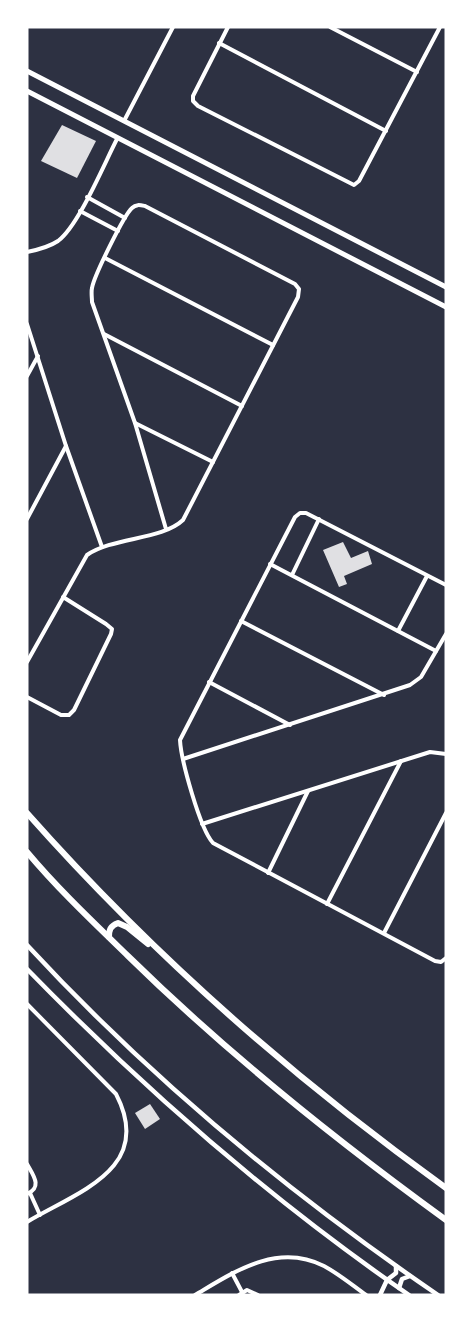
<svg xmlns="http://www.w3.org/2000/svg" width="473" height="1322" viewBox="0 0 473 1322" font-family="Rubik,sans-serif">
	<style>
		.building { fill: #e0e0e3 }
		.lines { fill: none; stroke-linecap: round; stroke-linejoin: round }
		.minor { stroke: #fff; stroke-width: 4 }
		.tertiary { stroke: #fff; stroke-width: 4.5 }
		.secondary { stroke: #fff; stroke-width: 5 }
		.primary { stroke: #fff; stroke-width: 6 }
	</style>
	<rect width="100%" height="100%" fill="#2d3142"/>
	<g class="building">
		<polygon points="62,125 96,141 77,178 41,161"/>
		<polygon points="343,542 351,558 368,551 372,564 344,576 347,584 339,587 323,550"/>
		<polygon points="150,1104 160,1119 145,1129 135,1113"/>
	</g>
	<g class="lines">
		<g class="minor">
			<polyline points="228,27 193,96 193,101 198,106 354,185 359,181 440,27"/>
			<polyline points="330,27 417,72"/>
			<polyline points="219,43 386,131"/>
			<polyline points="124,121 173,27"/>
			<polyline points="87,197 125,218"/>
			<polyline points="80,211 118,231"/>
			<path d="M 27,252 C 37,250 49,247 58,241 C 79,225 104,164 117,139"/>
			<polyline points="105,258 273,345"/>
			<polyline points="27,324 66,446 102,547"/>
			<polyline points="104,334 242,406"/>
			<polyline points="27,376 38,356"/>
			<polyline points="135,423 213,462"/>
			<polyline points="27,519 66,446"/>
			<polyline points="270,564 436,651"/>
			<polyline points="292,575 319,519"/>
			<path d="M 446,585 L 306,513 L 300,513 L 295,517 L 180,740 C 181,760 200,829 213,843 L 435,961 L 441,962 L 446,958"/>
			<polyline points="241,621 384,695"/>
			<polyline points="398,631 427,576"/>
			<path d="M 27,662 L 87,555 C 113,537 162,540 183,520 L 298,297 L 299,289 L 295,284 L 145,206 C 140,205 136,204 132,208 C 124,215 94,276 92,288 C 91,292 92,298 92,302 L 135,423 L 166,529"/>
			<polyline points="209,682 290,725"/>
			<polyline points="27,697 61,715 69,715 74,710 111,634 112,629 106,624 63,597"/>
			<polyline points="183,759 410,685 421,677 446,634"/>
			<polyline points="202,824 430,752 446,754"/>
			<polyline points="268,873 308,791"/>
			<polyline points="327,904 401,761"/>
			<polyline points="384,933 446,813"/>
			<path d="M 27,1004 L 116,1094 C 155,1169 77,1192 27,1222"/>
			<path d="M 27,1164 C 33,1175 43,1187 27,1194"/>
			<polyline points="30,1193 40,1215"/>
			<polyline points="232,1273 242,1292"/>
			<path d="M 195,1295 C 234,1272 277,1242 324,1266 C 339,1274 352,1285 366,1295"/>
			<polyline points="239,1295 247,1290 258,1295"/>
		</g>
		<g class="tertiary">
			<path d="M 27,945 C 149,1077 290,1194 438,1295"/>
			<path d="M 27,969 C 144,1089 271,1200 409,1295"/>
			<polyline points="399,1288 402,1279 410,1276"/>
			<polyline points="380,1295 387,1280 396,1273 396,1266"/>
		</g>
		<g class="secondary">
			<polyline points="27,71 446,287"/>
			<polyline points="27,91 446,307"/>
		</g>
		<g class="primary">
			<path d="M 27,813 C 152,954 294,1079 446,1188"/>
			<path d="M 27,852 C 58,889 94,923 128,956 C 228,1054 333,1138 446,1220"/>
			<path d="M 109,937 C 109,930 110,926 118,923 L 127,927 L 148,944"/>
		</g>
	</g>
	<rect width="473" height="1322" fill="none" stroke="#ffffff" stroke-width="57"/>
</svg>
